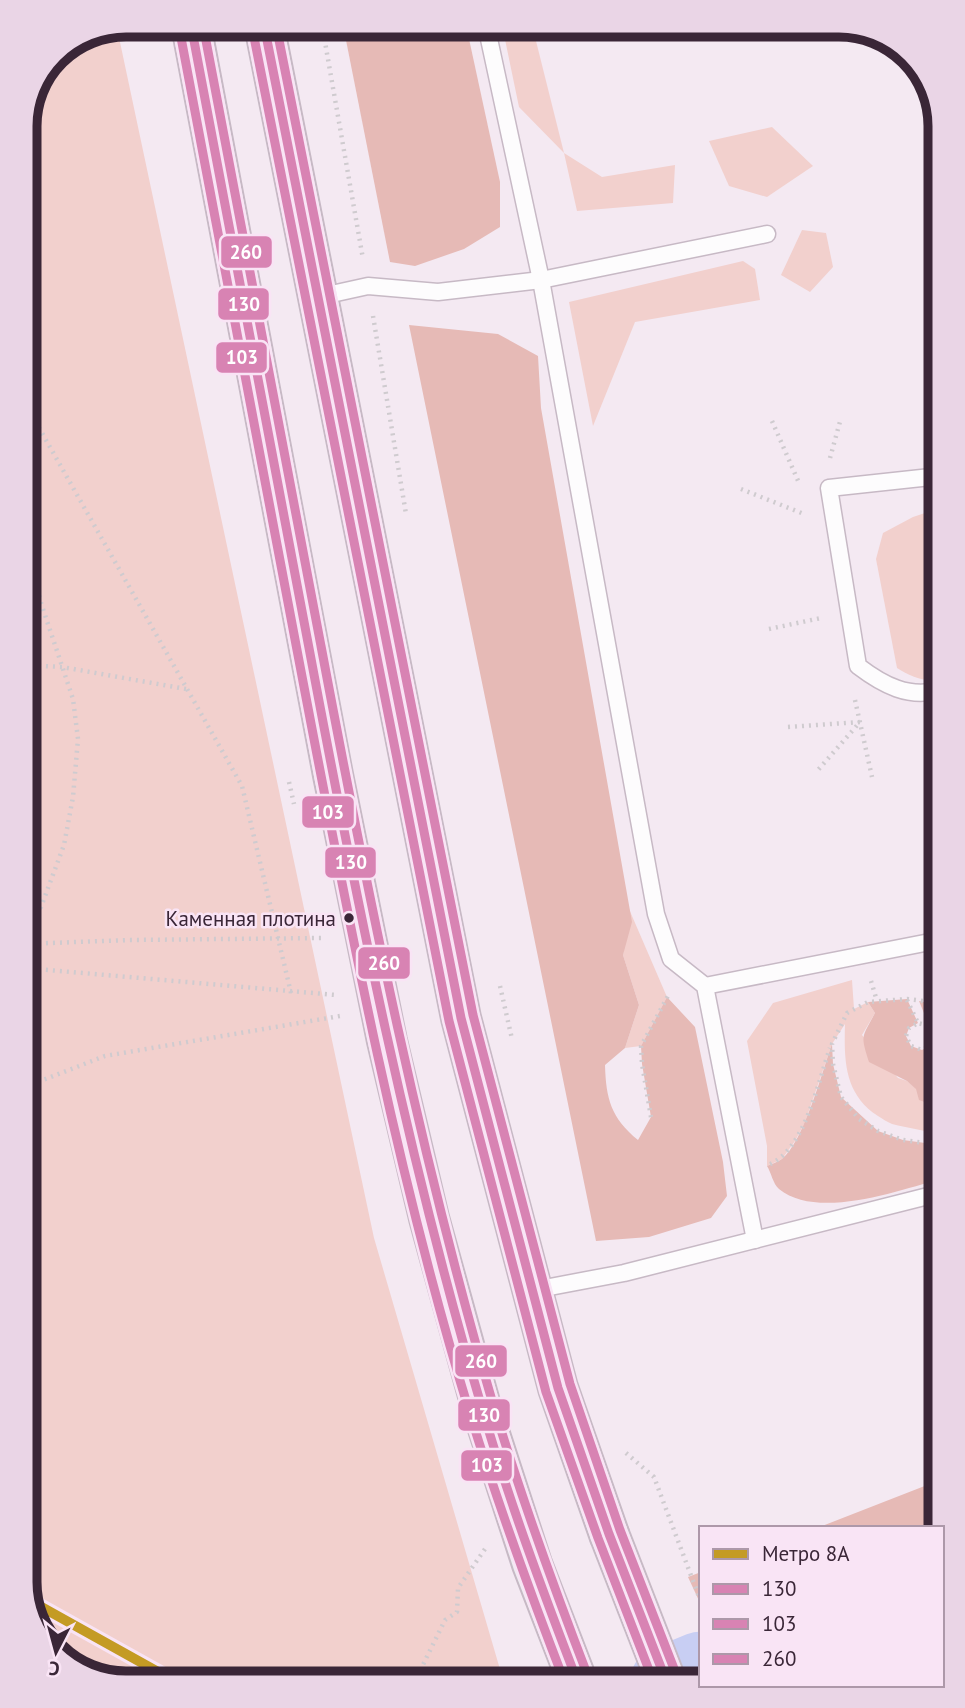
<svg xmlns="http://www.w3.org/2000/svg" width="965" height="1708" viewBox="0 0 965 1708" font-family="'PT Sans',sans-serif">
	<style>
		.green { fill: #f2d0cd }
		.forest { fill: #e6bab6 }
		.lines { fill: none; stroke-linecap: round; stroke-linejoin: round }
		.river { stroke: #c8cef3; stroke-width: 75 }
		.lane-casing { stroke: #c7b9c5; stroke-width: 19 }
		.secondary-casing { stroke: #c7b9c5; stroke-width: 42 }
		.path { stroke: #cfcbcf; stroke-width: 4.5; stroke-dasharray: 2 5; stroke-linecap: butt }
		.lane { stroke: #fdfcfd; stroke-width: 16 }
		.secondary { stroke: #eceef0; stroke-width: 38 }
		.secondary-bridge-casing { stroke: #c7b9c5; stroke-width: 42; stroke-linecap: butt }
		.secondary-bridge { stroke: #eceef0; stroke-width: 38 }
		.bus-1-casing { stroke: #f9e4f5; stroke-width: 14 }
		.bus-2-casing { stroke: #f9e4f5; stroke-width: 14 }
		.bus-3-casing { stroke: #f9e4f5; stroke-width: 14 }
		.bus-1 { stroke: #d883b3; stroke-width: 9 }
		.bus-2 { stroke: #d883b3; stroke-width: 9 }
		.bus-3 { stroke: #d883b3; stroke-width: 9 }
		.metro-1-casing { stroke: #f9e4f5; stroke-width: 16 }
		.metro-1 { stroke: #c49b24; stroke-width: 10 }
		.bus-dot { fill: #3a2637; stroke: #f9e4f5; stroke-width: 2.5 }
		.labels { text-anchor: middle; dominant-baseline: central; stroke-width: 5; stroke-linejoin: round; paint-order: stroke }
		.bus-label { font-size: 21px; fill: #3a2637; stroke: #f9e4f5; text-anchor: end }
		.rim { fill: none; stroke: #3a2637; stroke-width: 9 }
		.line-badge { stroke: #f9e4f5; stroke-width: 2.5 }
		.badge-label { font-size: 19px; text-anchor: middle; font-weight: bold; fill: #fff }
	</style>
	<rect width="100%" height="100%" fill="#f4e9f2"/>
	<g class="green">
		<polygon points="502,25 532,25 564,153 602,177 675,165 673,203 577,211 564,153 519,107"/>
		<polygon points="117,28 374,1238 504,1683 120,1683 69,1666 35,1627 25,1582 25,120 54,54"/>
		<polygon points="772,127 813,166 767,197 729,186 709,141"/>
		<polygon points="802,230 826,233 833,267 810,292 781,275"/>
		<polygon points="743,261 755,269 760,300 635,322 593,426 569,302"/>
		<path d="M 940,508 L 940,678 C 926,684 910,676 897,668 L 876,559 L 883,533 L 913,517 Z"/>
		<polygon points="629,909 667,997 641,1046 625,1048 639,1005 623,955"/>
		<path d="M 852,980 L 854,1009 L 868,1002 L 875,1013 L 862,1035 L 898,1078 L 907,1081 L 940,1106 L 940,1135 C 925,1130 908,1128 892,1124 C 887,1122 883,1119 878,1116 C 844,1094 844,1060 845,1024 L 832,1044 L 805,1122 L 795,1141 L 782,1159 L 767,1166 L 767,1146 L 747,1041 L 773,1003 Z"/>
	</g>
	<g class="forest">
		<polygon points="343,25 466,25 500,182 500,227 464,249 415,266 390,262"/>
		<path d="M 409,325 L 498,334 L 538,356 L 541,408 L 632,922 L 623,955 L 639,1005 L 625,1048 L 605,1065 C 606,1099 611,1118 638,1140 L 651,1117 L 642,1064 L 641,1046 L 667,997 L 695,1027 L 723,1162 L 727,1196 L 711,1218 L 649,1237 L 596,1241 Z"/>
		<path d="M 907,999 L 918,1023 L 909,1028 L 906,1036 L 911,1046 L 922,1050 L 930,1046 L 933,1035 L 919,1001 L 940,1005 L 939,1107 L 919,1100 L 916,1089 L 907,1081 L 869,1062 C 860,1034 862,1038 875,1013 L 868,1002 Z"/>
		<path d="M 832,1044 L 833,1064 L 841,1097 L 878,1131 L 903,1140 L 940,1145 L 940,1179 C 898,1191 817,1220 779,1189 C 773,1184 771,1172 767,1166 C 771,1164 778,1162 782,1159 C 804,1141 822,1072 832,1044 Z"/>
		<polygon points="940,1480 940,1528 817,1528"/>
		<polygon points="701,1572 701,1605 688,1577"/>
	</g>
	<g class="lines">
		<polyline class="river" points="667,1683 701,1669"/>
		<g class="lane-casing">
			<g id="lane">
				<polyline points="486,25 541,280 656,914 671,959 705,986 755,1240"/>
				<polyline points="318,297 368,286 438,292 541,280 767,234"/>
				<path d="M 940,690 C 909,699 883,685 858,666 L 829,488 L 940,476"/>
				<polyline points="705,986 940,940"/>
				<polyline points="534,1290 624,1273 940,1193"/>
			</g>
		</g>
		<g class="secondary-casing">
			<g id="secondary">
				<polyline points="191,25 333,775 387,1041 429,1218 482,1410 532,1564 578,1683"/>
				<polyline points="264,25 461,1018 558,1388 609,1534"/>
			</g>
		</g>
		<g class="path">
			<polyline points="322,25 363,259"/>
			<polyline points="373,316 406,514"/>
			<polyline points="25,403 242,786 291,993"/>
			<polyline points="772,421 799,483"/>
			<polyline points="830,458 841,418"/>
			<polyline points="741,489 804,514"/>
			<polyline points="769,629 821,618"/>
			<polyline points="25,665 62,667 186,689"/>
			<polyline points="855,700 872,777"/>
			<polyline points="788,727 860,722 818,770"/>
			<polyline points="289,782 294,804"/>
			<polyline points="25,923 41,907 64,845 73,797 78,739 73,699 41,603 25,542"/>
			<polyline points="25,944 129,940 323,938"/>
			<polyline points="25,968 336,995"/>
			<polyline points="871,981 877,1001"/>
			<polyline points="500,986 512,1039"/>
			<polyline points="907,1000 918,1023 909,1028 906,1036 911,1046 922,1050 930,1046 933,1035 929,1026 918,1023"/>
			<polyline points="25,1087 105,1056 340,1016"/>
			<polyline points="651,1117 642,1064 641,1046 669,994"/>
			<polyline points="940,1145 903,1140 878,1131 859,1119 841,1097 833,1064 832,1044 847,1013 868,1002 907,999 940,1003"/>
			<path d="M 770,1164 C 805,1149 818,1082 830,1048"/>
			<polyline points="626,1453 654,1477 701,1602"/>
			<polyline points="414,1683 445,1620 457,1612 458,1588 485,1549"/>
		</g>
		<use href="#lane" class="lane"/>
		<use href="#secondary" class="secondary"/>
		<g class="secondary-bridge-casing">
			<polyline id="secondary-bridge" points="609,1534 667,1683"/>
		</g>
		<use href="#secondary-bridge" class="secondary-bridge"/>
		<g class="bus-1-casing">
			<g id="bus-1">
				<path d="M 191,25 C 230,233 270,440 309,648 C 357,904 408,1159 482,1408 C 509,1501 543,1592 578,1683"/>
				<polyline points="264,25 461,1018 558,1388 609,1534 667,1683"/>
			</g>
		</g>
		<g class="bus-2-casing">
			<g id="bus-2">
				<path d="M 179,27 C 218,235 258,442 297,650 C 346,907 394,1167 471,1417 C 499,1507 531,1595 565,1683"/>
				<polyline points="252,27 449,1021 546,1392 598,1538 654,1683"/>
			</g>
		</g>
		<g class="bus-3-casing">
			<g id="bus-3">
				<path d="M 203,25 C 243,232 282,439 321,646 C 369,901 420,1155 493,1404 C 521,1497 554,1588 589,1679"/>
				<polyline points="276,25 473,1015 570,1384 620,1530 678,1679"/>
			</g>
		</g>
		<use href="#bus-1" class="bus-1"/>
		<use href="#bus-2" class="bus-2"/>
		<use href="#bus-3" class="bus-3"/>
		<g class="metro-1-casing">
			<polyline id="metro-1" points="29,1600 178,1683"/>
		</g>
		<use href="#metro-1" class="metro-1"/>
	</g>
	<circle class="bus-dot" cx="349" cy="918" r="6"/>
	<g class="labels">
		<g class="bus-label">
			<text x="336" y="918">Каменная плотина</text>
		</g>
	</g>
	<path d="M0 0H965V1708H0ZM126 37H839A89 89 0 0 1 928 126V1582A89 89 0 0 1 839 1671H126A89 89 0 0 1 37 1582V126A89 89 0 0 1 126 37Z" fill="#ead5e6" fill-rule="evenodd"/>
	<path class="rim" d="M126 37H839A89 89 0 0 1 928 126V1582A89 89 0 0 1 839 1671H126A89 89 0 0 1 37 1582V126A89 89 0 0 1 126 37Z"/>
	<g class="line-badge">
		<rect x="220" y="235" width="53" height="34" rx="7" fill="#d883b3"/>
		<rect x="217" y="287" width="53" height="34" rx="7" fill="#d883b3"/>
		<rect x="215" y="341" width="53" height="33" rx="7" fill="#d883b3"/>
		<rect x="301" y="795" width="54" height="34" rx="7" fill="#d883b3"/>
		<rect x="324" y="846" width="53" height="33" rx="7" fill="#d883b3"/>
		<rect x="357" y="946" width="54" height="34" rx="7" fill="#d883b3"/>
		<rect x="454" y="1344" width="54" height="34" rx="7" fill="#d883b3"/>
		<rect x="457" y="1398" width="54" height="34" rx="7" fill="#d883b3"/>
		<rect x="460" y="1449" width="53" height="33" rx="7" fill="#d883b3"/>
	</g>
	<g class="badge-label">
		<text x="246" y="259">260</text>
		<text x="244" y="311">130</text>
		<text x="242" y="364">103</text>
		<text x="328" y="819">103</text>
		<text x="351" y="869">130</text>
		<text x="384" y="970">260</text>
		<text x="481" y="1368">260</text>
		<text x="484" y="1422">130</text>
		<text x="487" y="1472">103</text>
	</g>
	<rect x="699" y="1526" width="245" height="161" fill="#f9e4f5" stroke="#ad98a9" stroke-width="2"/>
	<rect x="713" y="1549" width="35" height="10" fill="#c49b24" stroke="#ad98a9" stroke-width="2"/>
	<text x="762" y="1561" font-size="21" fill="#3a2637">Метро 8А</text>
	<rect x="713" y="1584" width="35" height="10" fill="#d883b3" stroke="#ad98a9" stroke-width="2"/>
	<text x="762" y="1596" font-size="21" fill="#3a2637">130</text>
	<rect x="713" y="1619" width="35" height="10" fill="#d883b3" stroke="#ad98a9" stroke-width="2"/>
	<text x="762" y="1631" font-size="21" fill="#3a2637">103</text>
	<rect x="713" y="1654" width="35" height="10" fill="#d883b3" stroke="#ad98a9" stroke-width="2"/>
	<text x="762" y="1666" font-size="21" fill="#3a2637">260</text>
	<g transform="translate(56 1652) rotate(186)" stroke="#f9e4f5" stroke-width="5" paint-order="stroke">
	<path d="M0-5L12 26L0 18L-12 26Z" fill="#3a2637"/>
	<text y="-10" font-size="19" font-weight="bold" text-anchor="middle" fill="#3a2637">С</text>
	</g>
</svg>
